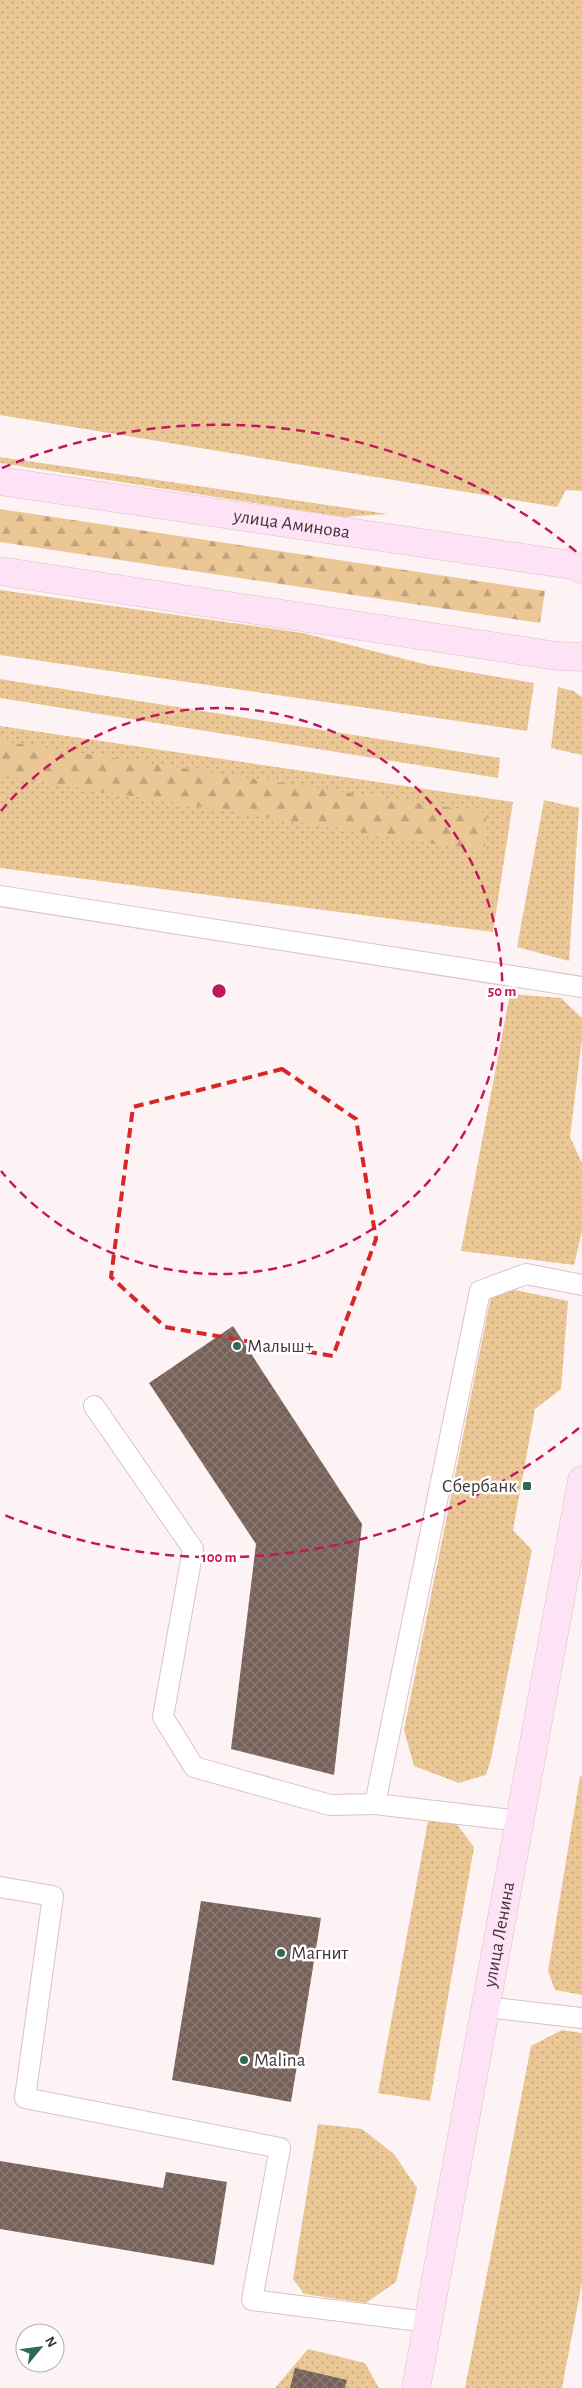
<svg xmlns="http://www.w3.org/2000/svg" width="582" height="2388" viewBox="0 0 582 2388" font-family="'Alegreya Sans',sans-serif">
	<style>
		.grass { fill: url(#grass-dots) }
		.forest { fill: url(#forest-firs) }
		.building { fill: url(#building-cross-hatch) }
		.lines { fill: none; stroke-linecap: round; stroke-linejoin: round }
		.lane-casing { stroke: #dcc2c4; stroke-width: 22 }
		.secondary-casing { stroke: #dcc2c4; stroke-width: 29 }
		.lane { stroke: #fff; stroke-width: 20 }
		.secondary { stroke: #fee2f5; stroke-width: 28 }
		.marked { fill: none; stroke: #d62828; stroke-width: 4; stroke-dasharray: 10 6; stroke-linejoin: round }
		.ring { fill: none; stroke: #c2185b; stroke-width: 2.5; stroke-dasharray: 9 6 }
		.poi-dot { fill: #2d6a56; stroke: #fff; stroke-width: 2 }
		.labels { text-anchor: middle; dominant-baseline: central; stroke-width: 5; stroke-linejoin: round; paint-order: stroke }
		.street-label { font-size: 19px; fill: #413637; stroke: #fff }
		.poi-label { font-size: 19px; fill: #413637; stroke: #fff; text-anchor: start }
		.centre { fill: #c2185b; stroke: #fff; stroke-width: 2.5 }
		.ring-label { font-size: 15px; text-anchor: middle; font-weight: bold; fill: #c2185b; stroke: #fff; stroke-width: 5; stroke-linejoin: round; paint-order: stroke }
	</style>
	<defs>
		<pattern id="grass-dots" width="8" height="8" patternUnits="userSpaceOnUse" patternTransform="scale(1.25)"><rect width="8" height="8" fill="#ebc796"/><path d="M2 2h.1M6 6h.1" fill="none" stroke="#c0a27b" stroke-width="1.8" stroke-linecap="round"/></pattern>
		<pattern id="forest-firs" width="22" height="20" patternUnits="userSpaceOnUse" patternTransform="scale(1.25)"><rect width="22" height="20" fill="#ebc796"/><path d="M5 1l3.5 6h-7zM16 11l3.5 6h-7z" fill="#c0a27b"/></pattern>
		<pattern id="building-cross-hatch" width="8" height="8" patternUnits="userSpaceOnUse" patternTransform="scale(1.25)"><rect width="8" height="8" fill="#766159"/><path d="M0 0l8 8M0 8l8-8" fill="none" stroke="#8a7a74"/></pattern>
	</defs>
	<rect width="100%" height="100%" fill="#fef3f4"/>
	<g class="grass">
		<polygon points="0,0 582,0 582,491 566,490 557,507 0,415"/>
		<polygon points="0,457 388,514 343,517 0,463"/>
		<polygon points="0,590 303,633 428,665 534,683 527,731 0,655"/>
		<polygon points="0,679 500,758 498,778 0,698"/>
		<polygon points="558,687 574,691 582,697 582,755 551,748"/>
		<polygon points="0,726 513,802 493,932 0,868"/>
		<polygon points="544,800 579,808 569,961 517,947"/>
		<polygon points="510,994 561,998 582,1018 582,1039 570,1137 582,1163 582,1231 574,1265 461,1251"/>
		<polygon points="510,1289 568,1301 561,1389 535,1409 513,1530 532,1550 491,1759 486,1775 459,1783 414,1766 404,1730 491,1296"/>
		<polygon points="580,1776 582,1777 582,1995 555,1990 548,1971"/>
		<polygon points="428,1821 455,1822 474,1847 430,2101 378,2093"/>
		<polygon points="562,2030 582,2033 582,2282 562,2388 465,2388 531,2046"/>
		<polygon points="318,2124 362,2129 394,2154 417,2188 396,2282 366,2303 304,2294 293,2279"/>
		<polygon points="308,2349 365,2363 379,2388 275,2388"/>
	</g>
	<g class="forest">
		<polygon points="0,509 545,591 540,623 0,542"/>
		<polygon points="0,741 486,813 485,852 0,775"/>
	</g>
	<g class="building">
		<polygon points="233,1326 362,1524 334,1775 231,1749 256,1544 149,1383"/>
		<polygon points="201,1901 321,1918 291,2102 172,2080"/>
		<polygon points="0,2161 163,2188 166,2172 227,2182 214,2265 0,2229"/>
		<polygon points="295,2368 347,2380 345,2388 290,2388"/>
	</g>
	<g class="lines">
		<g class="lane-casing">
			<g id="lane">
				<polyline points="0,896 582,987"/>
				<polyline points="94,1406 193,1549 163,1717 194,1767 330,1805 375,1804"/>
				<polyline points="520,1821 375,1804 480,1291 526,1274 582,1285"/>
				<polyline points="0,1887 53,1896 25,2098 280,2148 252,2300 428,2322"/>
				<polyline points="486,2007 582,2018"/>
			</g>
		</g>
		<g class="secondary-casing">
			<g id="secondary">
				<path id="s1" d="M 0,481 L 572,565 L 582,569"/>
				<polyline points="0,571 557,656 582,657"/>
				<path id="s2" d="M 416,2388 L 582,1480"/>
			</g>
		</g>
		<use href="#lane" class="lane"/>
		<use href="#secondary" class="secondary"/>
	</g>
	<path class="marked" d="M 282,1069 L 356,1119 L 376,1239 L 333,1356 L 165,1327 L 111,1277 L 133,1107 Z"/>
	<g class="ring">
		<path d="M1 811A283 283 0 1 1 1 1171"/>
		<path d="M579 1428A566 566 0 0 1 2 1514M2 468A566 566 0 0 1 579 554"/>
	</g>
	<g class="poi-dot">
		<circle cx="237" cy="1346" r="5"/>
		<rect x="522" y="1481" width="10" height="10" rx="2.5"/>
		<circle cx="281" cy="1953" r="5"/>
		<circle cx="244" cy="2060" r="5"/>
	</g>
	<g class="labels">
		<g class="street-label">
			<text stroke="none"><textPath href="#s1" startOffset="295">улица Аминова</textPath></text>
			<text stroke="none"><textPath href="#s2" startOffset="461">улица Ленина</textPath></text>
		</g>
		<g class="poi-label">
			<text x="247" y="1346">Малыш+</text>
			<text x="517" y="1486" text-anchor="end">Сбербанк</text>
			<text x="291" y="1953">Магнит</text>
			<text x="254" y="2060">Malina</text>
		</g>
	</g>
	<circle cx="219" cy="991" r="8" class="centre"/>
	<g class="ring-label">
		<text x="502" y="996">50 m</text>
		<text x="219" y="1562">100 m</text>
	</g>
	<g transform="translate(40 2348) rotate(61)"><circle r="24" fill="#ffffff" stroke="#b3afaf"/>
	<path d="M0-4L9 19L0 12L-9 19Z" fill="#2d6a56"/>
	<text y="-8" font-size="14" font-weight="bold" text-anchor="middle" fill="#413637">N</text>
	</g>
</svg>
